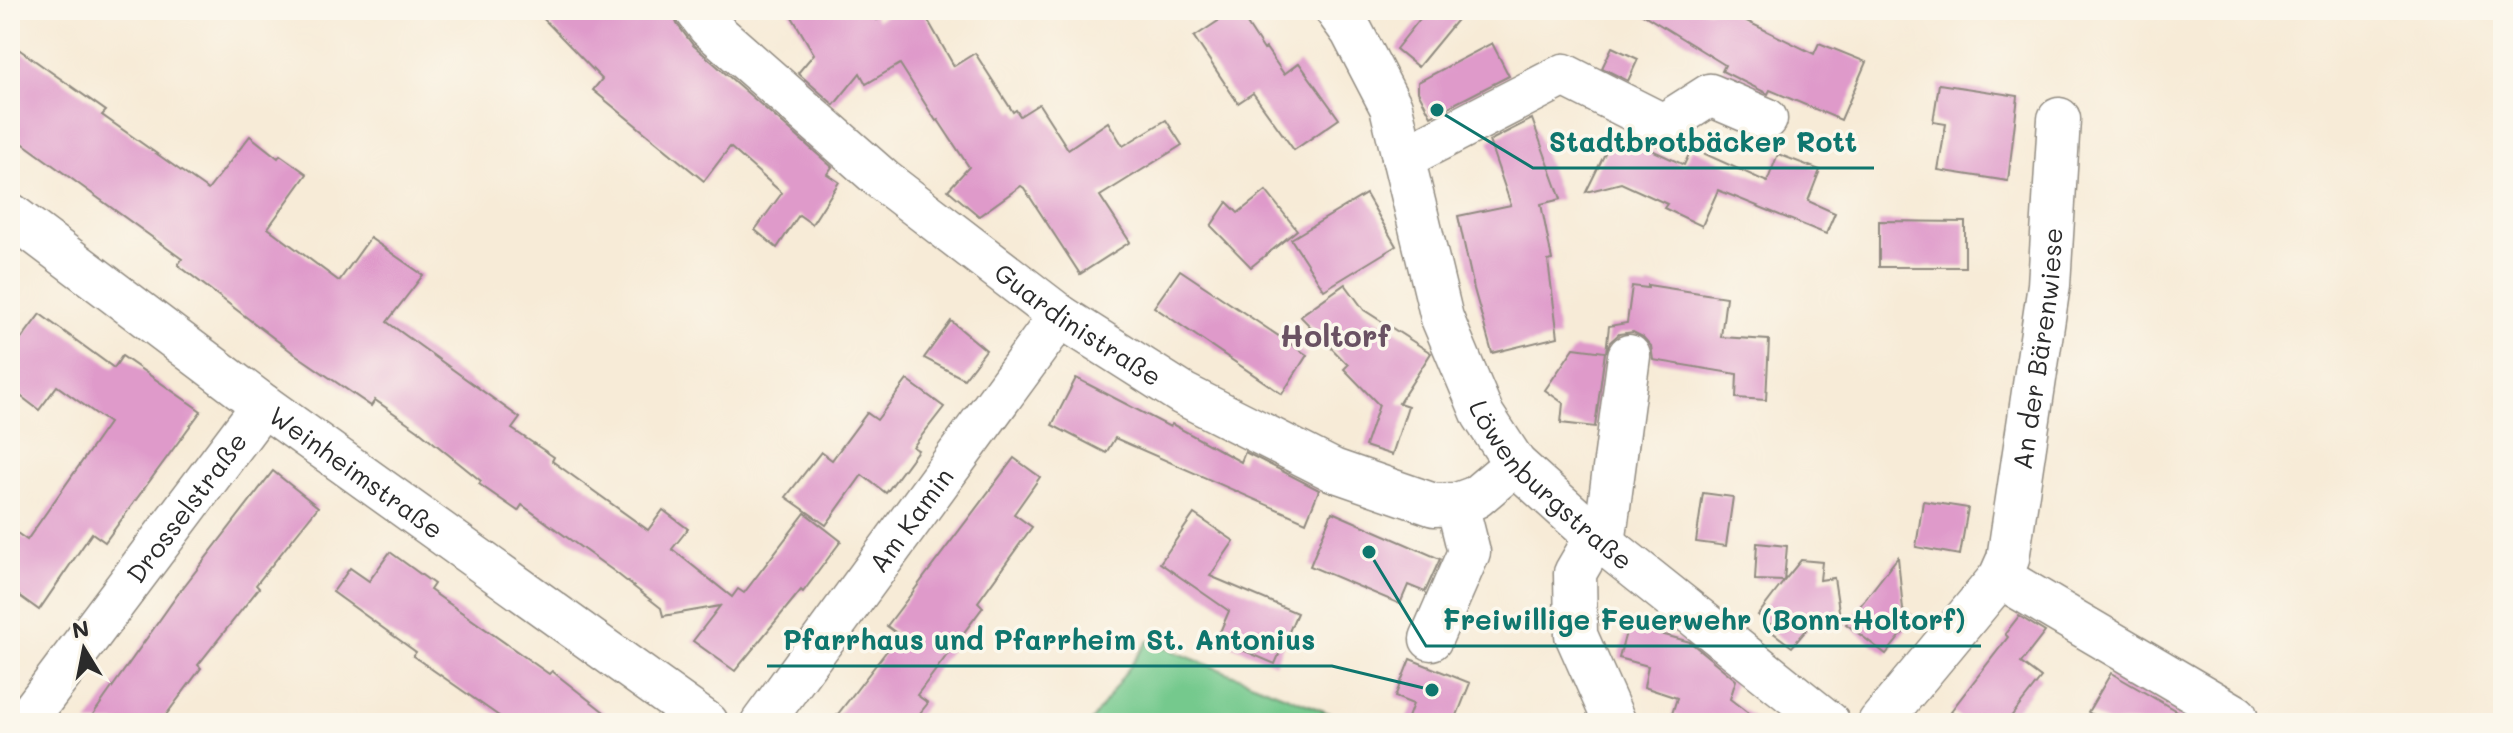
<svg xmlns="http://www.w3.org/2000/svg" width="2513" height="733" viewBox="0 0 2513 733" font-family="Mali,sans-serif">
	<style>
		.green { fill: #74c98d; stroke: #507a5c; stroke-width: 2 }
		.building { fill: #df9aca }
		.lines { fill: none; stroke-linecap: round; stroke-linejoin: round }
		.minor-casing { stroke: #918b81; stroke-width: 45 }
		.minor { stroke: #fff; stroke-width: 42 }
		.labels { text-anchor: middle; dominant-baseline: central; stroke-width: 7; stroke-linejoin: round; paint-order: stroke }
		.street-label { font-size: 26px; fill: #2b2b2b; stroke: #fbf7ec }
		.quarter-label { font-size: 30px; font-weight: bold; fill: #6a5263; stroke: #fbf7ec }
		.leader { fill: none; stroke: #0f766e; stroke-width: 3 }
		.callout-dot { fill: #0f766e; stroke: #fbf7ec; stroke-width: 3 }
		.callout-label { font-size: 28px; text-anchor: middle; font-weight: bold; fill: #0f766e; stroke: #fbf7ec; stroke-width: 7; stroke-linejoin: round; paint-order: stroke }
	</style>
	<rect width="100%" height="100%" fill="#fbf7ec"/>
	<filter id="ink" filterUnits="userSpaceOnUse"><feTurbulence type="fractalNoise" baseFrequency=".0125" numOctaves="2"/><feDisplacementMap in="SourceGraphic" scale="16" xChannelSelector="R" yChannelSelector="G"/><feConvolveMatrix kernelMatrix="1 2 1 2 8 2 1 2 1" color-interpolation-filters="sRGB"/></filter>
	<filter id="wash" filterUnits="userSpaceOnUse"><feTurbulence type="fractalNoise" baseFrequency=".006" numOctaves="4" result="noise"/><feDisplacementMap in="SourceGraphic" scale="32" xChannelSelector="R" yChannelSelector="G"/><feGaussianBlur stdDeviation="1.8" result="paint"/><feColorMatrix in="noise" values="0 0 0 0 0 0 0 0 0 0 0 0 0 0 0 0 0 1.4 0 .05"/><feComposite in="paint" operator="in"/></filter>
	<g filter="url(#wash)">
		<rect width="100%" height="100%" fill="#f7ebd7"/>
		<polygon class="green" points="1148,641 1354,723 1090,723"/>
		<g id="blocks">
			<g class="building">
				<polygon points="535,10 672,10 677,24 693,45 832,167 827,174 839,182 812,224 799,215 777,248 755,230 782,193 730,147 704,181 593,90 602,79"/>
				<polygon points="788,10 871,10 877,20 895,10 922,10 954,66 975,53 1013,112 1016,110 1020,116 1039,104 1068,149 1108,122 1123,146 1166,120 1182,145 1100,196 1130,242 1080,274 1024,188 1021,186 979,216 948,190 969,167 938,120 936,121 900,64 866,84 860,73 834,105 798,73 814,54"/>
				<polygon points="1235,10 1238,10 1264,50 1266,48 1284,74 1299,63 1339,119 1294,150 1253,93 1238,103 1194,37"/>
				<polygon points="1427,10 1465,10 1418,67 1396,49"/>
				<polygon points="1636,10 1724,10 1814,54 1819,43 1866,62 1841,120 1770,90 1768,94 1722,71 1725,65"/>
				<polygon points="10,43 106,111 102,115 208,190 250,136 278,158 280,155 307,174 268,228 339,281 370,238 423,275 387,322 520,418 512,429 554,457 552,461 648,530 663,510 688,529 672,549 732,597 738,589 744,593 805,513 841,541 803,592 801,590 735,671 693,641 720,606 663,616 661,608 615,572 522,505 518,511 479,484 481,481 418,430 375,400 371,406 292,352 178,265 182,259 10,134"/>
				<polygon points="1492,43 1509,76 1431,116 1418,92 1418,82"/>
				<polygon points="1612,47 1638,59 1628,81 1602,68"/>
				<polygon points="1939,84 2018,96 2008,181 1938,170 1946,124 1933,122"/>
				<polygon points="1532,119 1561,199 1541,204 1552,260 1548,261 1558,337 1492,353 1474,289 1458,216 1511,205 1489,141"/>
				<polygon points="1615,133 1684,165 1692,148 1767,182 1778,154 1820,170 1808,201 1835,213 1826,234 1718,190 1702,226 1664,208 1667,204 1621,183 1586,192"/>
				<polygon points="1266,191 1297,230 1251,267 1211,226 1227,202 1238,213"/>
				<polygon points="1366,194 1396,246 1324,290 1291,239"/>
				<polygon points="1879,221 1965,222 1965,267 1879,267"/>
				<polygon points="1180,270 1307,355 1282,394 1154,307"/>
				<polygon points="1345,284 1364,310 1431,353 1399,403 1408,406 1392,455 1365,446 1379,405 1344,369 1348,365 1300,316"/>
				<polygon points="1648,285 1726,297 1721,337 1769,340 1766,400 1736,398 1737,374 1653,360 1651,346 1643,337 1633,332 1619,334 1610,342 1606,352 1609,326 1627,323 1632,286 1648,288"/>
				<polygon points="40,314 114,368 122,356 201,411 105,542 92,533 39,610 10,589 10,528 27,540 109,423 57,386 39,410 10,388 10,354"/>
				<polygon points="951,321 986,350 964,379 924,358"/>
				<polygon points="1574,348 1605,352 1595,427 1561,423 1563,403 1545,390"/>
				<polygon points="1076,378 1170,427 1172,424 1241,462 1245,452 1319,490 1306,522 1115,438 1106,453 1052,425"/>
				<polygon points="907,380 944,407 913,447 918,450 886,493 862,475 826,525 786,497 821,452 832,460 867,413 877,420"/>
				<polygon points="1014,458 1040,477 1014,514 1032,527 978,602 983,607 917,695 928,703 912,723 831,723 899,635 887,626"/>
				<polygon points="273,471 318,507 256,585 259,588 198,665 201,668 160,723 87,723 178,594"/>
				<polygon points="1703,493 1733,497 1726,546 1696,542"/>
				<polygon points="1923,501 1968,508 1960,555 1916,547"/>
				<polygon points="1332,512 1440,559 1425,592 1408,585 1400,604 1310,566"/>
				<polygon points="1194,514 1234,541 1210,576 1297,613 1275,664 1217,639 1229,611 1160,563"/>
				<polygon points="1757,543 1787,546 1784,581 1801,560 1822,562 1820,580 1834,578 1841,623 1808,628 1792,647 1767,628 1770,624 1758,615 1784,581 1755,580"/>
				<polygon points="390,552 434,584 430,590 549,674 552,671 618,723 509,723 413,656 416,652 333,592 350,568 369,581"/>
				<polygon points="1898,557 1903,610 1914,619 1886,654 1846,624"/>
				<polygon points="2019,616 2045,632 2021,663 2041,678 2006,723 1967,723 1951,711 2008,637 2005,634"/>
				<polygon points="1628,625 1690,642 1736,680 1730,699 1761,723 1695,723 1672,714 1677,698 1644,687 1648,666 1619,658"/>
				<polygon points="1410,659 1470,683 1454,723 1406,723 1413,704 1395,697"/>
				<polygon points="2111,673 2197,723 2107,723 2088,712"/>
			</g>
		</g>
	</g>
	<g filter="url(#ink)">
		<use href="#blocks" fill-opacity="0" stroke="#918b81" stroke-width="2"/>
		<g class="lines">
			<g class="minor-casing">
				<g id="minor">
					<path id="s1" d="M 696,10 L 709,27 L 883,180 L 1060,316 L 1183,394 L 1333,470 L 1434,505 L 1457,504 L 1476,497 L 1515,464"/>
					<path id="s2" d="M 1336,10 L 1352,32 L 1391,107 L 1442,318 L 1483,415 L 1515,464 L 1596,537 L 1829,723"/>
					<polyline points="1403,158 1564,75 1663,125 1710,95 1766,119"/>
					<path id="s3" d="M 10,214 L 263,405 L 707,723"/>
					<polyline points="1596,537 1575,573 1576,635 1615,723"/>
					<polyline points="1604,544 1629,356"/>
					<polyline points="2000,577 2236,716"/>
					<polyline points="1431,639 1469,552 1457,504"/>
					<path id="s4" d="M 24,723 L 263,405"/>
					<path id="s5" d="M 762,723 L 1060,316"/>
					<path id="s6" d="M 1879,723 L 2000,577 L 2008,559 L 2049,285 L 2059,119"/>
				</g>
			</g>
			<use href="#minor" class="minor"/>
		</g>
	</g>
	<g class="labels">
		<g class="street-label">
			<text stroke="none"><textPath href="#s1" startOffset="496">Guardinistraße</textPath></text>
			<text stroke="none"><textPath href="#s6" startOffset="422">An der Bärenwiese</textPath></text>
			<text stroke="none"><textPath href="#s3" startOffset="432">Weinheimstraße</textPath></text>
			<text stroke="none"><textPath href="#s2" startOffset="532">Löwenburgstraße</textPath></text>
			<text stroke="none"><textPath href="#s4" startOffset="270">Drosselstraße</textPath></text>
			<text stroke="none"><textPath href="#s5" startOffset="252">Am Kamin</textPath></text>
		</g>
		<g class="quarter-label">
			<text x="1335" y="335">Holtorf</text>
		</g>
	</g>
	<path class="leader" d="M1437 110L1533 168H1874M1369 552L1426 646H1981M1432 690L1332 666H767"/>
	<g class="callout-dot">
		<circle cx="1437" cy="110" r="8"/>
		<circle cx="1369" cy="552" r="8"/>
		<circle cx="1432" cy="690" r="8"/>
	</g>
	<g class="callout-label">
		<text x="1703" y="152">Stadtbrotbäcker Rott</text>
		<text x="1704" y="630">Freiwillige Feuerwehr (Bonn-Holtorf)</text>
		<text x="1049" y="650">Pfarrhaus und Pfarrheim St. Antonius</text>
	</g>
	<rect width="2513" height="733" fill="none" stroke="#fbf7ec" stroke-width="40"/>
	<g transform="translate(84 649) rotate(350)" stroke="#fbf7ec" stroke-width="6" paint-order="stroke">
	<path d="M0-6L14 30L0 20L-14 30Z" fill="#2b2b2b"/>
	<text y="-12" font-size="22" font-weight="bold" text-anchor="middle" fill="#2b2b2b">N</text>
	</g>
</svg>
